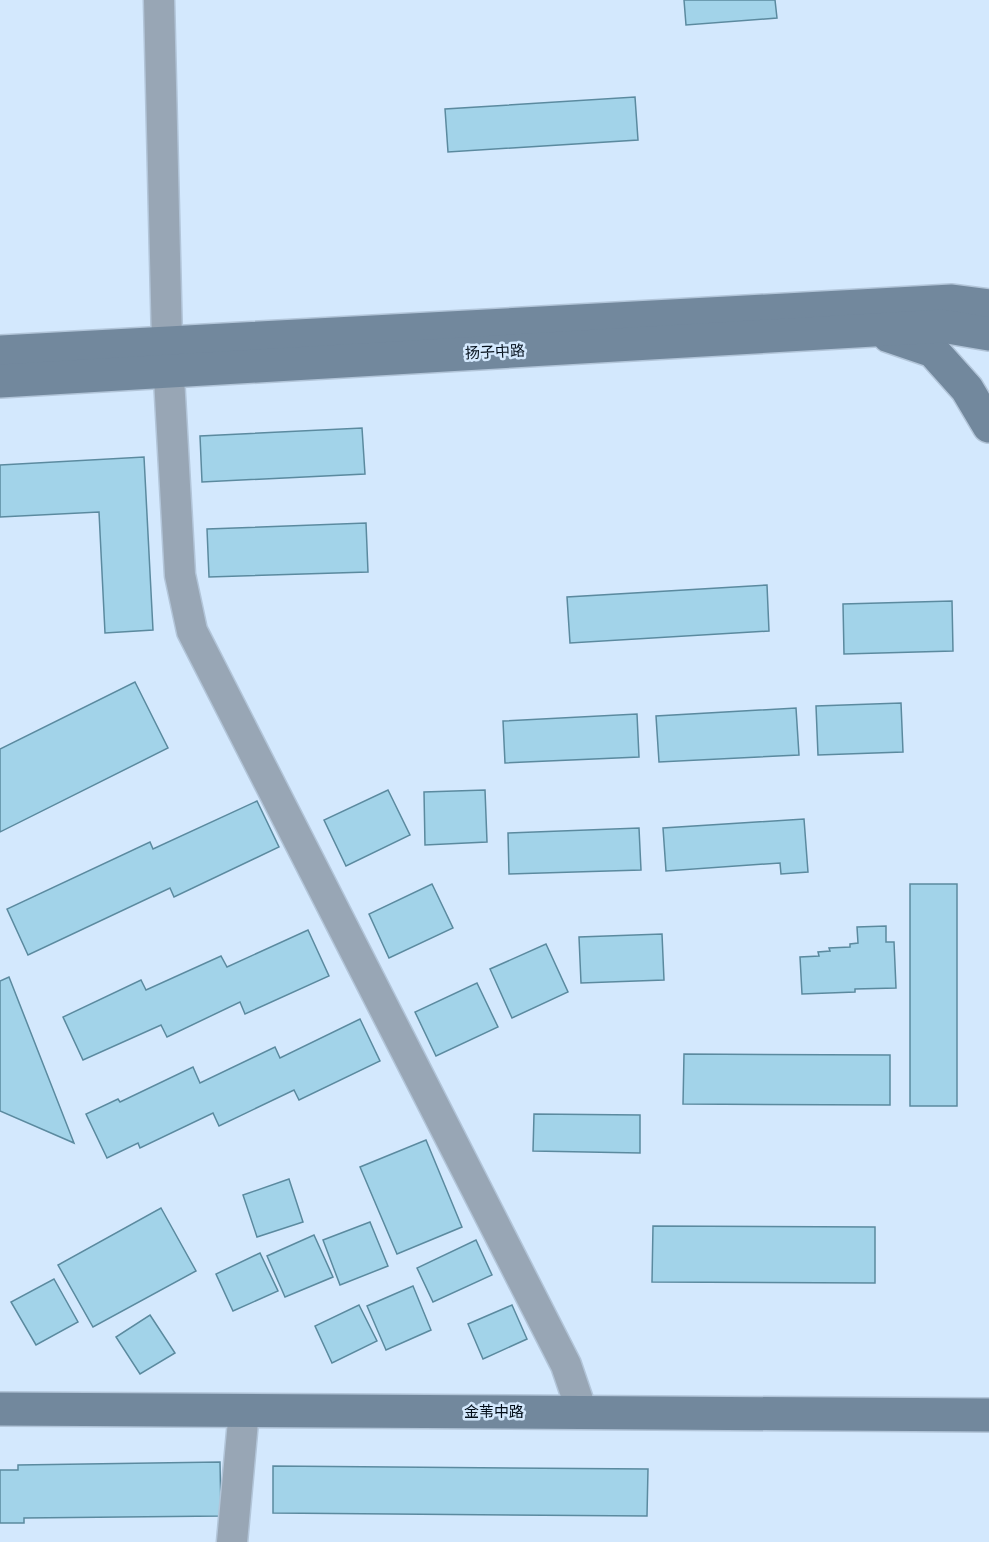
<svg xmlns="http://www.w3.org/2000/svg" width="989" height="1542" viewBox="0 0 989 1542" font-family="Signika,'Noto Sans SC',sans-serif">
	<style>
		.building { fill: #a2d3e9; stroke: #5b8a9f; stroke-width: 1.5 }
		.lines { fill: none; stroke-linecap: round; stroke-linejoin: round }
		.street-casing { stroke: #b2c5d9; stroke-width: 33 }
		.secondary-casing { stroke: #b2c5d9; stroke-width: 36 }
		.street { stroke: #98a6b5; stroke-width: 30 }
		.secondary { stroke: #72889d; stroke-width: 33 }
		.labels { text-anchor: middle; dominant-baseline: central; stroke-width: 5; stroke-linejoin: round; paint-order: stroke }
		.street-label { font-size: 15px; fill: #040f1a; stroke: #d3e8fd }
	</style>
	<rect width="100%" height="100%" fill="#d3e8fd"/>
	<g class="building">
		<polygon points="684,0 775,0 777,18 686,25"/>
		<polygon points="635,97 638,140 448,152 445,109"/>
		<polygon points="362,428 365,474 202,482 200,436"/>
		<polygon points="144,457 153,630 105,633 99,512 0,517 0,465"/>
		<polygon points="366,523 368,572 209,577 207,529"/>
		<polygon points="767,585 769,631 570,643 567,597"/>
		<polygon points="952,601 953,651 844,654 843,604"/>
		<polygon points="135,682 168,748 0,832 0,749"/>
		<polygon points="901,703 903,752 818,755 816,706"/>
		<polygon points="796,708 799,755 659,762 656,716"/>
		<polygon points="637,714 639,757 505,763 503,721"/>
		<polygon points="388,790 410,835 346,866 324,820"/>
		<polygon points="485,790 487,842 425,845 424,792"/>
		<polygon points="257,801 279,847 174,897 170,888 28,955 7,909 150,842 153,849"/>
		<polygon points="804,819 808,872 781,874 780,863 666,871 663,828"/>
		<polygon points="639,828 641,870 509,874 508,833"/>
		<polygon points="432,884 453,928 389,958 369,914"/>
		<rect x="910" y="884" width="47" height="222"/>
		<polygon points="886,926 886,942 894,942 896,988 855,989 855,992 802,994 800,957 819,956 818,952 830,951 829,948 850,947 850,944 858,943 857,927"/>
		<polygon points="308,930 329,976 245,1014 240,1002 167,1037 161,1025 83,1060 63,1017 141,980 146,990 221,956 227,967"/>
		<polygon points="662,934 664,980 581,983 579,937"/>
		<polygon points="546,944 568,992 512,1018 490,969"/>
		<polygon points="9,977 74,1143 0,1111 0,981"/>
		<polygon points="477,983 498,1027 436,1056 415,1012"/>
		<polygon points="360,1019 380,1061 299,1100 294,1090 219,1126 213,1113 140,1148 138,1143 107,1158 86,1114 118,1099 120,1102 193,1067 200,1083 275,1047 280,1058"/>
		<polygon points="684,1054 890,1055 890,1105 683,1104"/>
		<polygon points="534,1114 640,1115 640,1153 533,1151"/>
		<polygon points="426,1140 462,1227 397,1254 360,1167"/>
		<polygon points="289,1179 303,1222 257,1237 243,1195"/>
		<polygon points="161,1208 196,1271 93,1327 58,1265"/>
		<polygon points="370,1222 388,1266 340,1285 323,1240"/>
		<polygon points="653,1226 875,1227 875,1283 652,1282"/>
		<polygon points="314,1235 333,1277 285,1297 267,1256"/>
		<polygon points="476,1240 492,1275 433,1302 417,1268"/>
		<polygon points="260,1253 278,1291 233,1311 216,1274"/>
		<polygon points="54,1279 78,1322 36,1345 11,1302"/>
		<polygon points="413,1286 431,1330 386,1350 367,1306"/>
		<polygon points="359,1305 377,1341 332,1363 315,1326"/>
		<polygon points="512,1305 527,1339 483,1359 468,1324"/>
		<polygon points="150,1315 175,1353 140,1374 116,1337"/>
		<polygon points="220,1462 221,1516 24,1518 24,1523 0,1523 0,1470 18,1470 18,1465"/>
		<polygon points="273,1466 648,1469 647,1516 273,1513"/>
	</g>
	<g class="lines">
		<g class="street-casing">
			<g id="street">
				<polyline points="159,0 167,342 180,575 192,631 566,1365 582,1412"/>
				<polyline points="232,1542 244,1410"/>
			</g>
		</g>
		<g class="secondary-casing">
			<g id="secondary">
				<polyline points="889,336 933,351 967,389 989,426"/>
				<polyline points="0,352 952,301 989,306"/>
				<polyline points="0,381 942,326 989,334"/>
				<polyline points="0,1409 989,1415"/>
			</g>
		</g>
		<use href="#street" class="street"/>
		<use href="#secondary" class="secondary"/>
	</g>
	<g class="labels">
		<g class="street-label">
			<text transform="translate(495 352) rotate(-3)">扬子中路</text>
			<text x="494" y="1412">金苇中路</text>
		</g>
	</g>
</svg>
